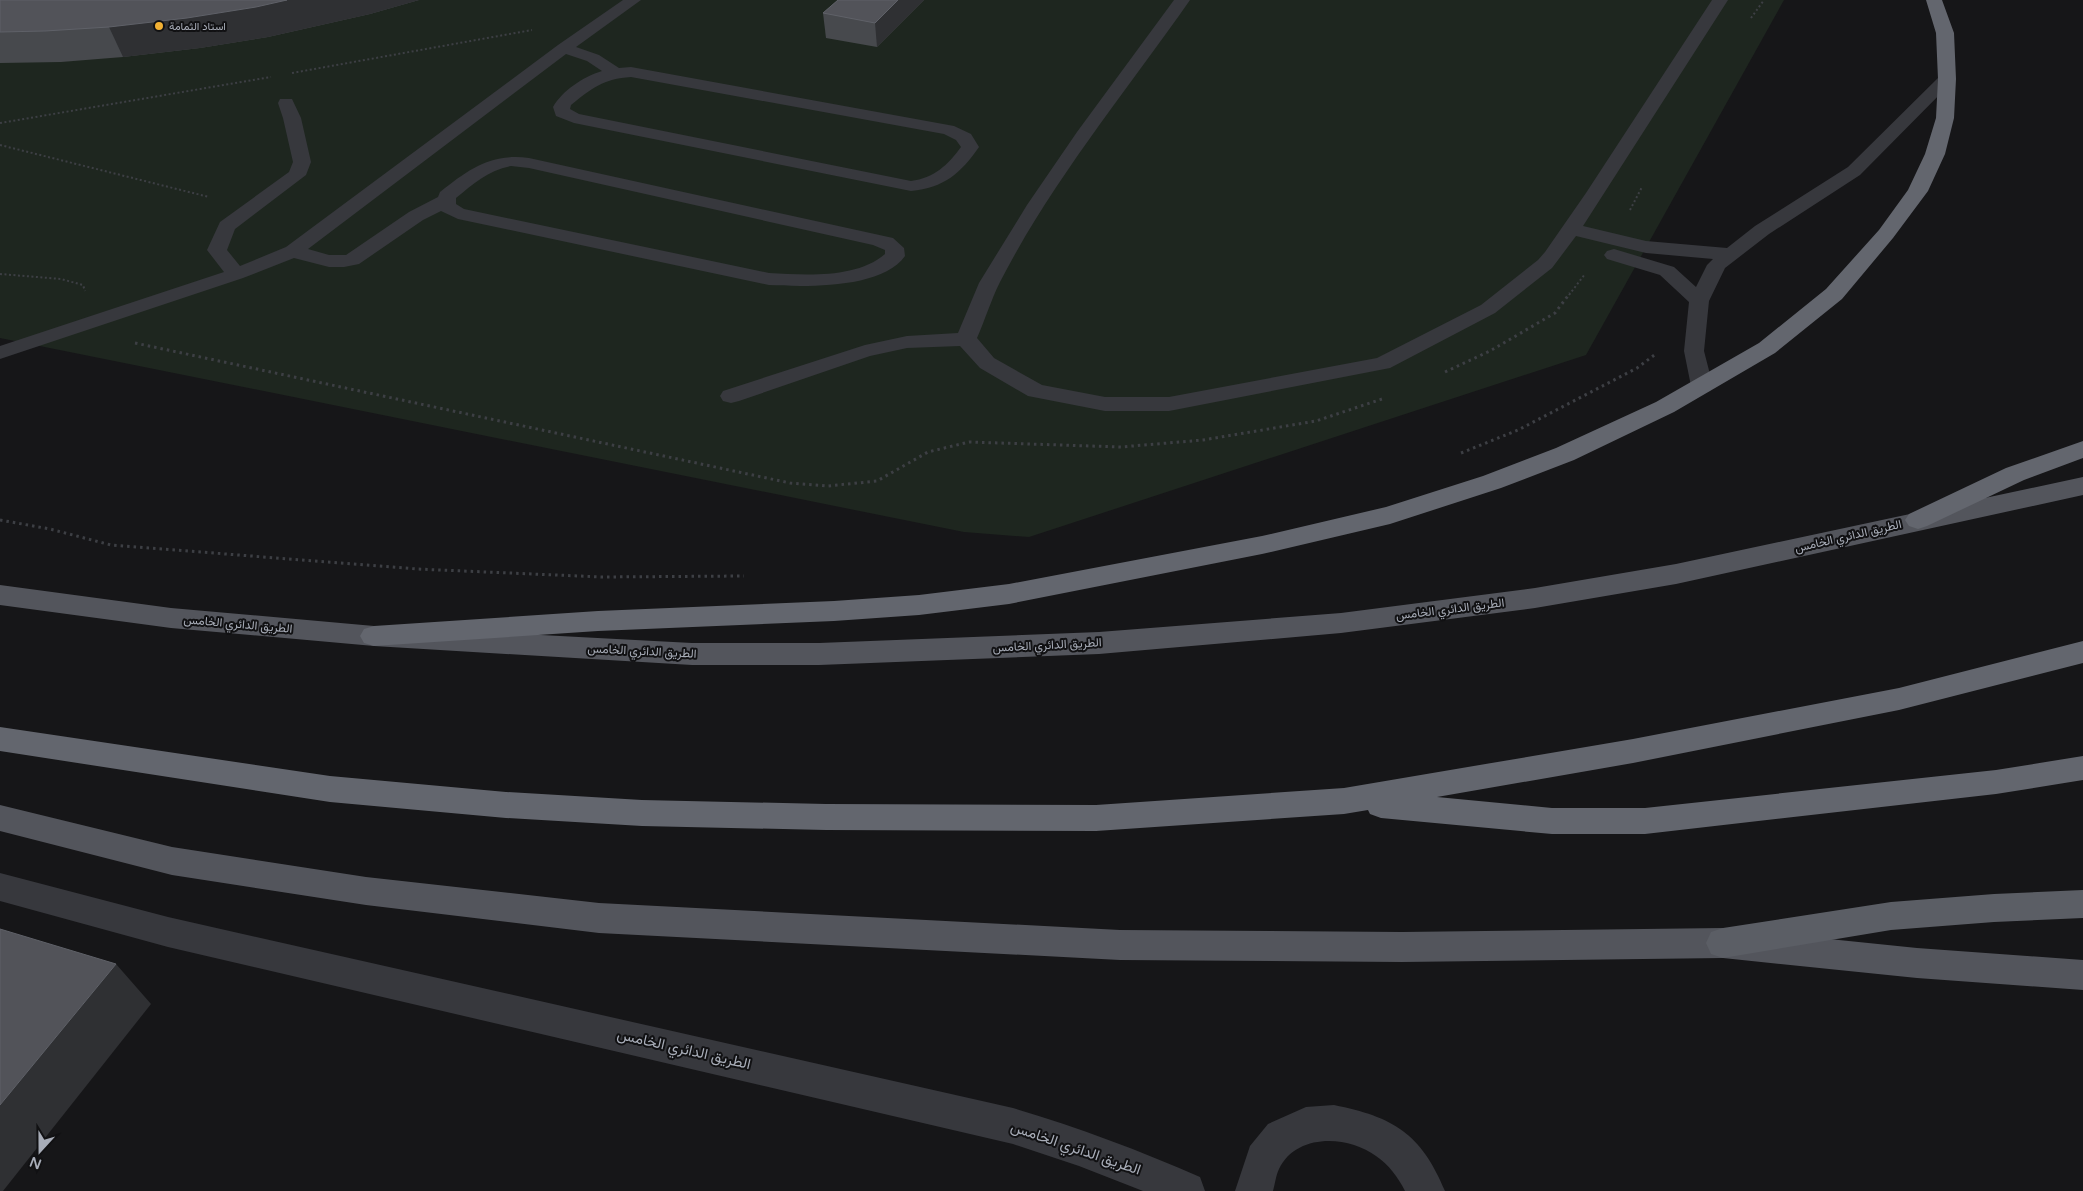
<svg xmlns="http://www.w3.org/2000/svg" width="2083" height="1191" viewBox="0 0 2083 1191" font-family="'Varela Round',Vazirmatn,sans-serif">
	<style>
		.green { fill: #1e261f }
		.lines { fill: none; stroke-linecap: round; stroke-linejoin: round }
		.path-far1 { stroke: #3d3f44; stroke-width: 2; stroke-dasharray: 2 2.5; stroke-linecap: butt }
		.path { stroke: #3d3f44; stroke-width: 3; stroke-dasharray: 2.5 4; stroke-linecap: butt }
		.service { fill: #37383d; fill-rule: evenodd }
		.minor { fill: #37383d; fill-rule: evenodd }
		.primary { fill: #53555c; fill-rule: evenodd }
		.trunk { fill: #5b5e65; fill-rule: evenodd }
		.motorway { fill: #63666e; fill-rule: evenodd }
		.wall { fill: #47494d }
		.shaded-wall { fill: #2f3033 }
		.building { fill: #525359; stroke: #5f6168 }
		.poi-dot { fill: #f2b134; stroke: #111113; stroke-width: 2 }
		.labels { text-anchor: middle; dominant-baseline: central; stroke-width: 4; stroke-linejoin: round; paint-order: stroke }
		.far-poi-label { font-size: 11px; fill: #a8adb8; stroke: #111113; text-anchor: start }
		.street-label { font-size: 12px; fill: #a8adb8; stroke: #111113 }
		.near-street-label { font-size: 15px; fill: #a8adb8; stroke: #111113 }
	</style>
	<rect width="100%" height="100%" fill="#161618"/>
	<polygon class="green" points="0,0 1784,0 1586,355 1029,537 964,532 0,338"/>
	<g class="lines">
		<g class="path-far1">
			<polyline points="1751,18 1764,0"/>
			<polyline points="292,73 532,30"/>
			<polyline points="0,123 271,77"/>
			<polyline points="0,145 209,197"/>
			<polyline points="1630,210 1642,187"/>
			<polyline points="0,274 61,279 83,285 85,291"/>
			<polyline points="1569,295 1585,274"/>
		</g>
		<g class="path">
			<polyline points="135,343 790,483 828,486 877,481 928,452 969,442 1121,447 1203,440 1316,421 1385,398"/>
			<polyline points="1445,372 1490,351 1555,313 1570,293"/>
			<polyline points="1461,453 1518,430 1637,368 1657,353"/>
			<polyline points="0,520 50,529 111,545 417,569 602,577 744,576"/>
		</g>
		<g class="service">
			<path d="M 623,0 L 641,0 L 576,47 L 599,55 L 619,68 L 631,67 L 954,126 L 971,134 L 979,147 C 961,173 944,188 911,191 L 574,123 L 556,116 L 553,107 C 563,90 583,77 602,71 L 587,61 L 566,54 L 308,249 L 329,255 L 346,255 L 409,212 L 438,197 L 440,192 C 469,169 491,153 529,158 L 893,238 L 904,248 L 905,256 C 882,289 805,287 769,285 L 458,219 L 441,211 L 423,220 L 359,264 L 344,267 L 329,267 L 294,258 L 243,278 L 0,359 L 0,346 L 224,272 L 207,250 L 220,222 L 289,172 L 293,162 L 283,118 L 278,103 L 280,99 L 292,99 L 301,118 L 311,162 L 306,175 L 235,229 L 227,250 L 240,266 L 286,247 L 558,45 ZM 631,77 L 944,134 L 956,140 L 961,147 C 948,165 934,178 911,181 L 579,114 L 570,109 L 571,105 C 592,88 603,79 631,77 ZM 511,166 L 529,168 L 873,245 L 885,250 L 885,254 C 856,279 805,275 769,273 L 464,209 L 456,204 L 456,198 C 473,184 489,170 511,166 Z"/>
			<path d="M 1174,0 L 1190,0 C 1125,93 1052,181 1000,282 C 991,300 985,320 977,338 L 994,358 L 1042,385 L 1105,397 L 1169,397 L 1377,358 L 1481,305 L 1538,260 L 1545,252 L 1586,193 L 1712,0 L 1728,0 L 1583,226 L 1646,241 L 1727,248 L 1755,226 L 1848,167 L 1941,75 L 1953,75 L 1955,79 L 1860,175 L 1769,234 L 1725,268 L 1709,301 L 1704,351 L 1713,386 L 1710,391 L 1702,393 L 1694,391 L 1691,386 L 1684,351 L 1689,302 L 1660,275 L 1607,259 L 1604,255 L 1607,251 L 1614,249 L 1674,267 L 1696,287 L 1707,265 L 1713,259 L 1646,253 L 1576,236 L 1552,268 L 1495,313 L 1390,368 L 1169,411 L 1105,411 L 1028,396 L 980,368 L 960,346 L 907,348 L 870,356 L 739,401 L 731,403 L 723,401 L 720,396 L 723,391 L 865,345 L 907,336 L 958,333 L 979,283 L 1027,205 L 1077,132 Z"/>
		</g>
		<g class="minor">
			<path d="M 0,873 L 168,917 L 1013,1108 C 1077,1127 1139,1150 1200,1177 L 1205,1191 L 1143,1191 L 1079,1166 L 1013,1144 L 168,947 L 0,901 Z"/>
			<path d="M 1334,1105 C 1393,1117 1421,1133 1445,1191 L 1405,1191 C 1398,1177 1389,1165 1376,1156 C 1348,1135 1296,1133 1279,1169 C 1276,1175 1275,1184 1273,1191 L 1235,1191 L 1250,1146 L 1268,1124 L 1306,1107 Z"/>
		</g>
		<g class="primary">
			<polygon points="2083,477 2083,495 1676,584 1535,608 1341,633 1099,654 819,665 692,665 374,646 171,628 0,605 0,585 171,608 374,626 692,643 819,643 1099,632 1341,613 1535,588 1676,564"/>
			<polygon points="0,805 172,847 366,877 599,903 1120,930 1402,932 1723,928 1917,948 2083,960 2083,990 1917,978 1723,958 1402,962 1120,960 599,933 366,905 172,875 0,831"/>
		</g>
		<polygon class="trunk" points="2083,890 2083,918 1994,922 1891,930 1723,958 1711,954 1706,943 1711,932 1723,928 1891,902 1994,894"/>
		<g class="motorway">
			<polygon points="1926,0 1942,0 1954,33 1956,79 1954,118 1945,154 1928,191 1893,238 1842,299 1775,353 1674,412 1574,460 1501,488 1390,524 1262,554 1009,604 919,615 834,621 598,631 374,646 364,643 360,636 364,629 374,626 598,611 834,601 919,595 1009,584 1262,536 1386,507 1483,476 1556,448 1656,402 1759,343 1826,289 1879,230 1908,190 1925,154 1936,118 1938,79 1936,33"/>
			<polygon points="2083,441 2083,458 2024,480 1927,526 1918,529 1909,526 1905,520 1909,514 2006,468"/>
			<polygon points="2083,641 2083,663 1899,710 1633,763 1437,797 1552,808 1645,808 1996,770 2083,756 2083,780 1996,794 1645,834 1552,834 1381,818 1370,814 1368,810 1344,814 1096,831 826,830 642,826 506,818 330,802 0,751 0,727 330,776 506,792 642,800 826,804 1096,805 1344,788 1633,739 1899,688"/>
		</g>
	</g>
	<g class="wall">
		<polygon points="0,0 419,0 370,14 268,37 200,48 123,57 61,62 0,63"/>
		<polygon points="838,0 924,0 877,47 826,38 823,13"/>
	</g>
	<g class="shaded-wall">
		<polygon points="287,0 419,0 370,14 268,37 200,48 123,57 109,27"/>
		<polygon points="898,0 924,0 877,47 875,23"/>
		<polygon points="116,964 151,1004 3,1191 0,1191 0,1105"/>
	</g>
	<g class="building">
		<polygon points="0,0 287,0 256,7 187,18 109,27 45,31 0,32"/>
		<polygon points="838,0 898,0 875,23 823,13"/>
		<polygon points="0,929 116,964 0,1105"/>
	</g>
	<circle class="poi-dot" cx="159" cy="26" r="5"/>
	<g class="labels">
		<g class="far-poi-label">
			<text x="169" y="26">استاد الثمامة</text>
		</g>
		<g class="street-label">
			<text transform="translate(1848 536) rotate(-13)">الطريق الدائري الخامس</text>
			<text transform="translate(1450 609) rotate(-7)">الطريق الدائري الخامس</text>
			<text transform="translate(238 624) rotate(5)">الطريق الدائري الخامس</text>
			<text transform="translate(1047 645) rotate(-3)">الطريق الدائري الخامس</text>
			<text transform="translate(642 651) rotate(3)">الطريق الدائري الخامس</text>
		</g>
		<g class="near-street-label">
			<text transform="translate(684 1049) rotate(13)">الطريق الدائري الخامس</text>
			<text transform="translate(1076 1148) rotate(19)">الطريق الدائري الخامس</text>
		</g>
	</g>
	<g transform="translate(40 1151) rotate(201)" stroke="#111113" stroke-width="4" paint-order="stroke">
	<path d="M0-4L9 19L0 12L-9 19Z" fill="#a8adb8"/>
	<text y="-8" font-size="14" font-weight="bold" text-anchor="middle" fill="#a8adb8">N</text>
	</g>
</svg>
